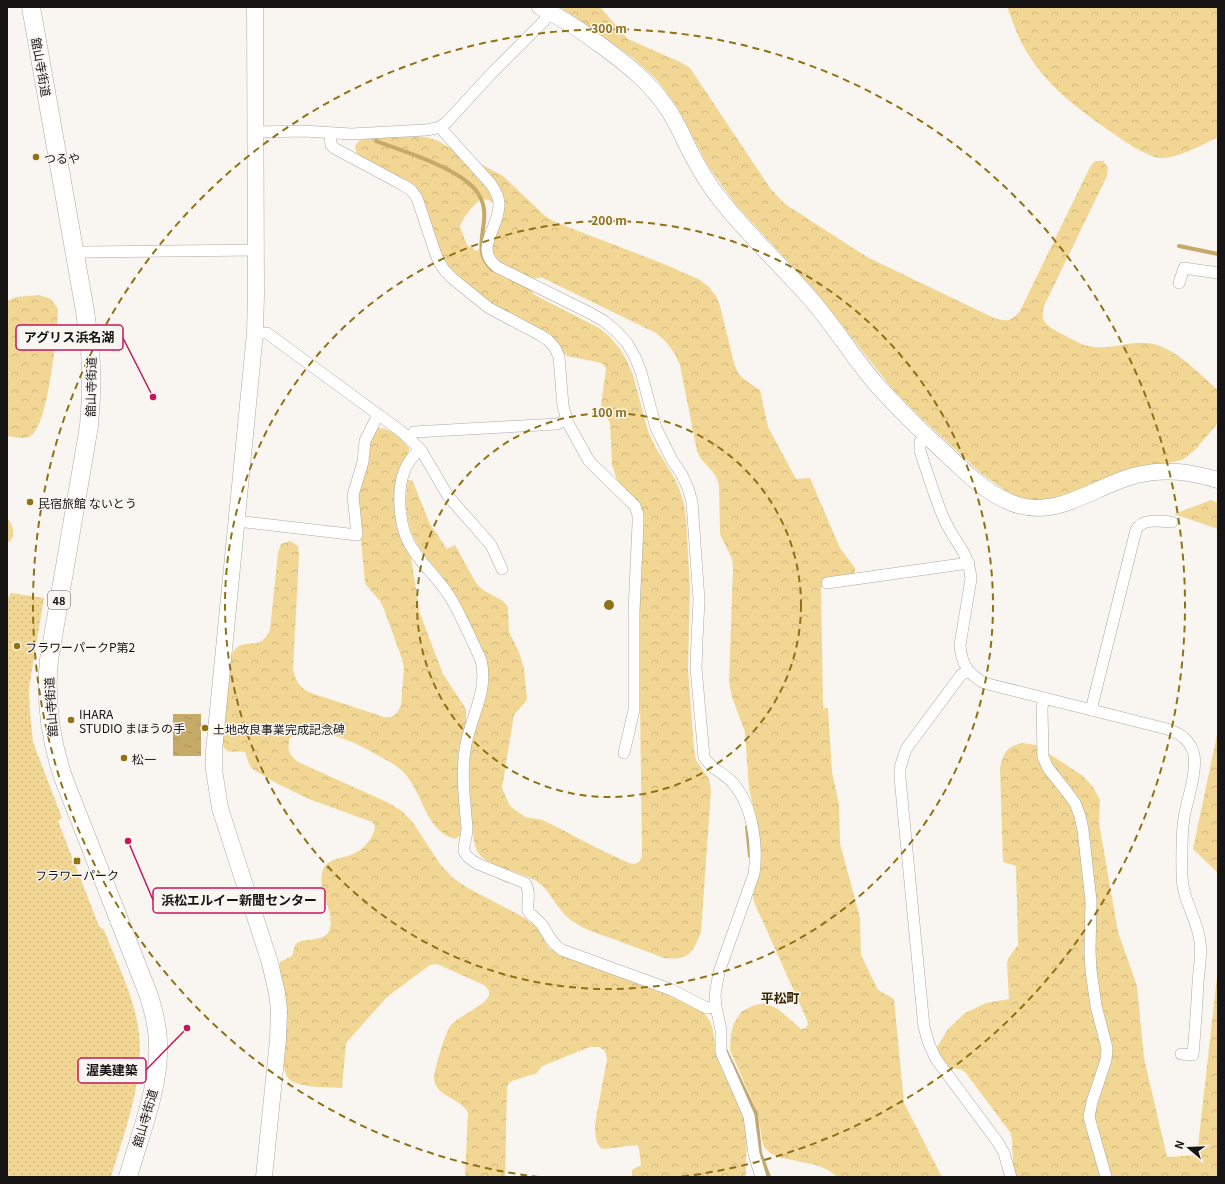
<svg xmlns="http://www.w3.org/2000/svg" width="1225" height="1184" viewBox="0 0 1225 1184" font-family="Georgia,'Noto Sans JP',serif">
	<style>
		.forest { fill: url(#forest-crowns); fill-rule: evenodd }
		.park { fill: url(#park-dots) }
		.water { fill: url(#water-ripples) }
		.lines { fill: none; stroke-linecap: round; stroke-linejoin: round }
		.stream { stroke: #c5aa68; stroke-width: 4 }
		.street-casing { stroke: #aba9a4; stroke-width: 12 }
		.secondary-casing { stroke: #aba9a4; stroke-width: 17 }
		.primary-casing { stroke: #aba9a4; stroke-width: 19 }
		.street { stroke: #fff; stroke-width: 11 }
		.secondary { stroke: #fff; stroke-width: 16 }
		.primary { stroke: #fff; stroke-width: 18 }
		.ring { fill: none; stroke: #907116; stroke-width: 2; stroke-dasharray: 7 5 }
		.poi-dot { fill: #907116; stroke: #f9f6f1; stroke-width: 1.5 }
		.labels { text-anchor: middle; dominant-baseline: central; stroke-width: 3; stroke-linejoin: round; paint-order: stroke }
		.shield { fill: #f9f6f1; stroke: #5a5856; stroke-width: 1 }
		.shield-label { font-size: 11px; font-weight: bold; fill: #161514 }
		.street-label { font-size: 12px; fill: #161514; stroke: #f9f6f1 }
		.poi-label { font-size: 12px; fill: #161514; stroke: #f9f6f1; text-anchor: start }
		.neighbourhood-label { font-size: 13px; font-weight: bold; fill: #362700; stroke: #f9f6f1 }
		.centre { fill: #907116; stroke: #f9f6f1; stroke-width: 2 }
		.ring-label { font-size: 12px; text-anchor: middle; font-weight: bold; fill: #907116; stroke: #f9f6f1; stroke-width: 3; stroke-linejoin: round; paint-order: stroke }
		.leader { fill: none; stroke: #c2185b; stroke-width: 1.5 }
		.callout-dot { fill: #c2185b; stroke: #f9f6f1; stroke-width: 1.5 }
		.callout { fill: #f9f6f1; stroke: #c2185b; stroke-width: 1.5 }
		.callout-label { font-size: 13px; text-anchor: middle; font-weight: bold; fill: #161514 }
	</style>
	<defs>
		<pattern id="forest-crowns" width="20" height="18" patternUnits="userSpaceOnUse"><rect width="20" height="18" fill="#f2d694"/><path d="M2 6a3 3 0 1 1 6 0M12 15a3 3 0 1 1 6 0" fill="none" stroke="#cfb77f"/></pattern>
		<pattern id="park-dots" width="8" height="8" patternUnits="userSpaceOnUse"><rect width="8" height="8" fill="#f2d694"/><path d="M2 2h.1M6 6h.1" fill="none" stroke="#cfb77f" stroke-width="1.8" stroke-linecap="round"/></pattern>
		<pattern id="water-ripples" width="26" height="14" patternUnits="userSpaceOnUse"><rect width="26" height="14" fill="#c5aa68"/><path d="M2 4q2-2 4 0t4 0M15 11q2-2 4 0t4 0" fill="none" stroke="#a89159"/></pattern>
	</defs>
	<rect width="100%" height="100%" fill="#f9f6f1"/>
	<g class="forest">
		<path d="M 559,7 L 600,7 L 628,39 L 680,62 L 690,68 L 770,188 L 782,201 L 788,206 L 867,257 L 994,318 C 1007,322 1011,321 1020,311 L 1090,167 L 1095,161 L 1103,161 L 1108,168 L 1107,176 L 1044,306 C 1040,321 1045,325 1058,332 C 1069,337 1081,346 1094,347 C 1115,349 1137,338 1157,345 C 1181,353 1199,374 1218,390 L 1218,423 L 1195,450 L 1182,460 L 1119,474 L 1060,497 L 1048,500 L 1037,500 L 1025,499 L 1014,495 L 1003,489 L 982,474 L 919,416 L 894,391 L 815,291 L 736,205 L 708,166 L 677,107 L 657,80 L 633,58 L 577,18 Z"/>
		<path d="M 1007,7 L 1218,7 L 1218,137 C 1201,145 1183,156 1164,158 C 1151,159 1128,144 1117,136 C 1079,110 1045,86 1022,44 C 1016,32 1012,19 1007,7 Z"/>
		<path d="M 416,136 L 426,137 L 436,140 L 503,176 L 545,216 L 555,222 L 664,264 L 700,280 L 709,287 L 716,296 L 720,306 L 734,363 L 738,373 L 745,380 L 760,390 L 768,427 L 796,479 L 810,478 L 840,548 L 855,568 L 855,572 L 852,574 L 824,581 L 821,589 L 823,708 L 828,708 L 832,772 L 839,804 L 840,843 L 860,918 L 861,955 L 878,990 L 894,999 L 904,1103 L 942,1177 L 838,1177 L 828,1170 L 816,1165 L 778,1157 L 770,1153 L 764,1147 L 762,1140 L 758,1114 L 730,1050 L 731,1034 L 734,1023 L 741,1012 L 752,1006 L 765,1003 L 778,1009 L 801,1029 L 806,1028 L 808,1024 L 807,1020 L 754,902 L 753,896 L 757,821 L 749,789 L 745,732 L 732,697 L 729,682 L 733,568 L 732,559 L 720,534 L 719,485 C 716,469 702,465 697,451 L 680,365 C 674,351 668,342 656,333 L 543,278 C 530,276 526,286 535,295 L 599,328 L 610,337 L 620,349 L 627,361 L 633,375 L 648,431 L 656,448 L 675,479 L 680,491 L 684,504 L 686,518 L 690,589 L 688,669 L 694,749 L 696,760 L 709,779 L 711,791 L 701,932 C 693,953 688,961 664,958 C 648,952 632,946 616,940 C 599,934 581,929 567,917 C 556,907 550,891 538,882 C 522,871 487,869 477,851 C 473,842 473,831 472,821 C 470,799 468,777 470,755 C 473,720 496,696 486,658 C 476,637 467,615 455,595 C 434,560 406,548 406,501 C 407,494 406,487 408,480 L 411,480 L 413,482 L 430,524 L 447,549 L 455,545 L 476,583 L 483,590 L 503,601 L 508,607 L 509,632 L 519,652 L 524,668 L 527,700 L 514,715 L 502,788 L 510,806 L 525,817 L 543,820 L 603,851 L 629,863 L 635,864 L 640,861 L 642,855 L 639,622 L 643,523 L 617,480 L 612,465 L 610,423 L 601,405 L 606,369 L 603,364 L 597,362 L 567,356 L 482,297 L 449,268 L 443,260 L 421,195 L 361,157 L 356,152 L 355,146 L 359,141 L 366,138 ZM 482,199 L 489,200 L 494,204 C 493,214 486,246 477,251 L 467,245 L 460,227 C 461,220 475,202 482,199 Z"/>
		<path d="M 39,295 L 51,299 L 58,309 C 57,333 49,418 33,434 C 26,441 16,437 7,436 L 7,301 L 16,297 Z"/>
		<path d="M 378,428 C 389,427 402,439 409,448 L 409,451 L 399,469 L 396,479 L 395,508 L 397,527 L 403,543 L 411,558 L 420,614 L 443,674 L 466,709 L 466,723 L 459,747 L 458,755 L 458,784 L 461,828 L 460,836 L 455,839 C 426,831 423,795 406,775 C 399,766 388,761 379,756 C 358,744 343,736 319,733 C 307,732 301,731 290,738 C 287,750 288,753 298,762 L 389,803 L 403,812 L 414,824 L 440,864 L 452,877 L 466,887 L 525,918 L 537,928 L 549,948 L 560,955 L 669,995 L 704,1013 C 716,1025 713,1041 717,1056 C 723,1078 739,1096 745,1118 C 749,1137 745,1158 746,1177 L 632,1177 L 632,1170 L 641,1165 L 639,1148 L 637,1145 L 604,1149 L 601,1148 C 595,1142 595,1133 595,1124 L 607,1059 L 605,1051 L 599,1047 L 590,1047 L 542,1066 L 537,1073 L 512,1081 L 509,1083 L 507,1087 L 505,1177 L 465,1177 L 468,1113 C 461,1098 437,1097 434,1080 C 433,1073 446,1030 451,1025 C 459,1016 486,1005 489,995 C 489,993 489,991 488,989 L 484,985 L 437,964 L 430,965 L 387,997 L 346,1043 L 342,1088 C 329,1087 300,1088 290,1080 C 278,1070 287,1038 287,1023 C 287,1013 286,1003 284,993 C 283,983 278,972 280,962 L 292,956 C 293,952 294,947 296,944 C 305,936 326,944 330,928 C 335,909 312,882 326,865 C 332,858 343,858 351,855 C 363,850 374,839 375,826 L 372,822 L 309,799 L 278,784 L 254,770 L 250,766 L 245,752 C 235,750 225,756 222,743 L 230,659 C 239,634 255,651 266,637 C 268,635 269,631 270,629 L 278,553 L 281,544 L 290,541 L 298,546 L 299,555 L 293,669 C 295,680 299,686 308,692 L 384,717 L 391,717 L 397,713 L 401,705 L 404,668 L 402,659 L 384,609 L 380,601 L 367,586 L 365,582 L 357,499 L 369,446 L 374,432 Z"/>
		<polygon points="1211,500 1218,503 1218,529 1174,514"/>
		<path d="M 7,520 L 9,520 C 14,528 15,533 10,542 L 7,542 Z"/>
		<polygon points="1218,730 1218,873 1193,849"/>
		<path d="M 1022,743 L 1036,745 L 1083,776 L 1093,787 L 1100,800 L 1099,823 L 1118,932 L 1137,986 L 1144,1058 L 1167,1157 L 1197,1155 L 1218,968 L 1218,1177 L 1016,1177 L 1013,1165 L 1012,1139 L 1010,1132 L 965,1072 C 960,1068 955,1069 949,1067 C 943,1065 940,1055 936,1049 L 948,1029 L 965,1013 L 986,1003 L 1009,999 L 1007,963 L 1009,957 L 1018,945 L 1016,866 L 1003,862 L 1000,768 C 1004,752 1006,747 1022,743 Z"/>
	</g>
	<path class="park" d="M 11,593 L 44,598 L 29,688 L 30,713 L 33,742 L 62,818 L 58,821 L 99,926 L 104,930 C 115,958 129,986 136,1016 C 149,1070 126,1126 111,1177 L 7,1177 L 7,599 Z"/>
	<rect class="water" x="173" y="714" width="28" height="42"/>
	<g class="lines">
		<g class="stream">
			<path d="M 376,141 C 404,152 464,169 479,195 C 495,221 467,249 493,270"/>
			<polyline points="1179,246 1218,254"/>
			<polyline points="747,827 750,856"/>
			<polyline points="724,1047 756,1114 760,1153 769,1177"/>
		</g>
		<g class="street-casing">
			<g id="street">
				<path d="M 441,126 L 444,132 L 491,184 C 495,191 499,196 499,204 C 500,228 473,248 497,267 L 590,313 L 604,321 L 616,331 L 627,343 L 635,357 L 641,372 L 656,428 L 672,460 L 682,475 L 688,488 L 692,502 L 699,600 L 697,640 L 696,668 L 704,757 C 711,769 724,773 733,783 C 753,806 758,845 754,874 L 719,972 L 715,995 L 716,1007 L 721,1030 L 721,1052 L 749,1116 L 754,1154 L 761,1177"/>
				<polyline points="256,132 304,131 351,134 426,130 437,128 446,123 491,74 544,21 549,11"/>
				<polyline points="330,133 331,145 334,148 403,185 411,190 417,198 435,252 439,262 445,271 453,279 489,308 540,335 548,340 555,348 559,357 563,406 568,423 589,461 635,506 638,515 638,523 634,611 634,710 624,753"/>
				<polyline points="75,254 86,252 256,250"/>
				<polyline points="1179,283 1184,268 1218,273"/>
				<polyline points="255,333 267,333 402,432 421,450 448,496 491,545 502,569"/>
				<path d="M 926,435 L 920,442 L 920,451 C 928,474 935,499 945,521 C 955,543 969,552 971,579 L 960,645 C 961,663 968,674 984,683 L 1167,729 C 1180,733 1191,741 1194,755 C 1197,774 1187,799 1184,818 C 1181,837 1182,857 1182,876 C 1182,900 1198,919 1200,942 C 1202,955 1199,969 1198,982 C 1197,1006 1195,1030 1193,1055 L 1181,1054"/>
				<polyline points="409,438 414,432 557,424 567,420"/>
				<path d="M 420,449 C 413,456 407,463 404,472 C 397,490 399,523 408,541 C 418,562 438,577 450,597 C 462,617 471,639 481,660 C 489,693 469,719 465,750 C 461,776 465,802 467,828 C 467,846 455,851 478,864 L 525,883 C 531,891 527,901 528,911 C 532,916 538,920 542,925 C 549,935 551,943 562,950 L 672,990 L 707,1008 L 716,1007"/>
				<polyline points="236,521 357,535 353,495 363,462 365,441 375,421 379,415"/>
				<polyline points="827,583 969,563"/>
				<polyline points="968,671 961,675 906,749 900,768 900,778 924,1027 929,1044 936,1059 997,1141 1004,1153 1011,1177"/>
				<polyline points="1044,698 1042,708 1043,757 1048,768 1067,792 1075,803 1080,816 1083,830 1091,901 1090,951 1091,970 1096,1006 1107,1048 1106,1060 1092,1102 1089,1117 1106,1177"/>
				<path d="M 1091,710 L 1136,530 C 1142,518 1160,521 1172,522"/>
			</g>
		</g>
		<g class="secondary-casing">
			<g id="secondary">
				<polyline points="255,7 256,294 255,333 214,751 214,770 220,808 270,963 277,993 279,1009 278,1040 264,1177"/>
				<path d="M 540,7 C 564,19 585,33 606,49 C 629,66 651,84 667,108 C 677,122 683,138 691,153 C 699,169 709,185 720,199 C 747,234 780,264 809,297 C 833,324 852,356 876,384 C 893,403 911,421 930,439 C 955,461 980,491 1012,503 C 1057,521 1095,485 1137,475 C 1165,468 1191,472 1218,480"/>
			</g>
		</g>
		<g class="primary-casing">
			<path id="primary" d="M 31,7 L 85,311 L 90,349 L 91,368 L 91,396 L 89,426 L 49,660 C 45,700 50,738 63,777 L 149,996 C 154,1012 158,1028 158,1045 C 160,1086 139,1137 128,1177"/>
		</g>
		<use href="#street" class="street"/>
		<use href="#secondary" class="secondary"/>
		<use href="#primary" class="primary"/>
	</g>
	<g class="ring">
		<circle cx="609" cy="605" r="192"/>
		<circle cx="609" cy="605" r="384"/>
		<path d="M539 1177A576 576 0 1 1 679 1177"/>
	</g>
	<g class="poi-dot">
		<circle cx="36" cy="157" r="4"/>
		<circle cx="30" cy="502" r="4"/>
		<circle cx="17" cy="646" r="4"/>
		<circle cx="71" cy="720" r="4"/>
		<circle cx="205" cy="728" r="4"/>
		<circle cx="124" cy="758" r="4"/>
		<rect x="73" y="857" width="8" height="8" rx="2"/>
	</g>
	<g class="labels">
		<rect class="shield" x="48" y="591" width="22" height="18" rx="3"/>
		<g class="shield-label">
			<text x="59" y="600">48</text>
		</g>
		<g class="street-label">
			<text transform="translate(42 67) rotate(80)">舘山寺街道</text>
			<text transform="translate(90 387) rotate(-89)">舘山寺街道</text>
			<text transform="translate(50 707) rotate(-94)">舘山寺街道</text>
			<text transform="translate(144 1118) rotate(-74)">舘山寺街道</text>
		</g>
		<g class="poi-label">
			<text x="44" y="157">つるや</text>
			<text x="38" y="502">民宿旅館 ないとう</text>
			<text x="25" y="646">フラワーパークP第2</text>
			<text x="79" y="713">IHARA<tspan x="79" dy="14">STUDIO まほうの手</tspan></text>
			<text x="213" y="728">土地改良事業完成記念碑</text>
			<text x="132" y="758">松一</text>
			<text x="77" y="874" text-anchor="middle">フラワーパーク</text>
		</g>
		<g class="neighbourhood-label">
			<text x="780" y="997">平松町</text>
		</g>
	</g>
	<circle cx="609" cy="605" r="6" class="centre"/>
	<g class="ring-label">
		<text x="609" y="33">300 m</text>
		<text x="609" y="225">200 m</text>
		<text x="609" y="417">100 m</text>
	</g>
	<path class="leader" d="M153 397L123 338M128 841L153 900M187 1028L146 1070"/>
	<g class="callout-dot">
		<circle cx="153" cy="397" r="4"/>
		<circle cx="128" cy="841" r="4"/>
		<circle cx="187" cy="1028" r="4"/>
	</g>
	<g class="callout">
		<rect x="16" y="325" width="107" height="25" rx="4"/>
		<rect x="153" y="888" width="172" height="25" rx="4"/>
		<rect x="78" y="1058" width="68" height="25" rx="4"/>
	</g>
	<g class="callout-label">
		<text x="69" y="342">アグリス浜名湖</text>
		<text x="239" y="905">浜松エルイー新聞センター</text>
		<text x="112" y="1075">渥美建築</text>
	</g>
	<rect width="1225" height="1184" fill="none" stroke="#161514" stroke-width="16"/>
	<g transform="translate(1189 1148) rotate(289)" stroke="#f9f6f1" stroke-width="3" paint-order="stroke">
	<path d="M0-3L7 15L0 10L-7 15Z" fill="#161514"/>
	<text y="-6" font-size="11" font-weight="bold" text-anchor="middle" fill="#161514">N</text>
	</g>
</svg>
